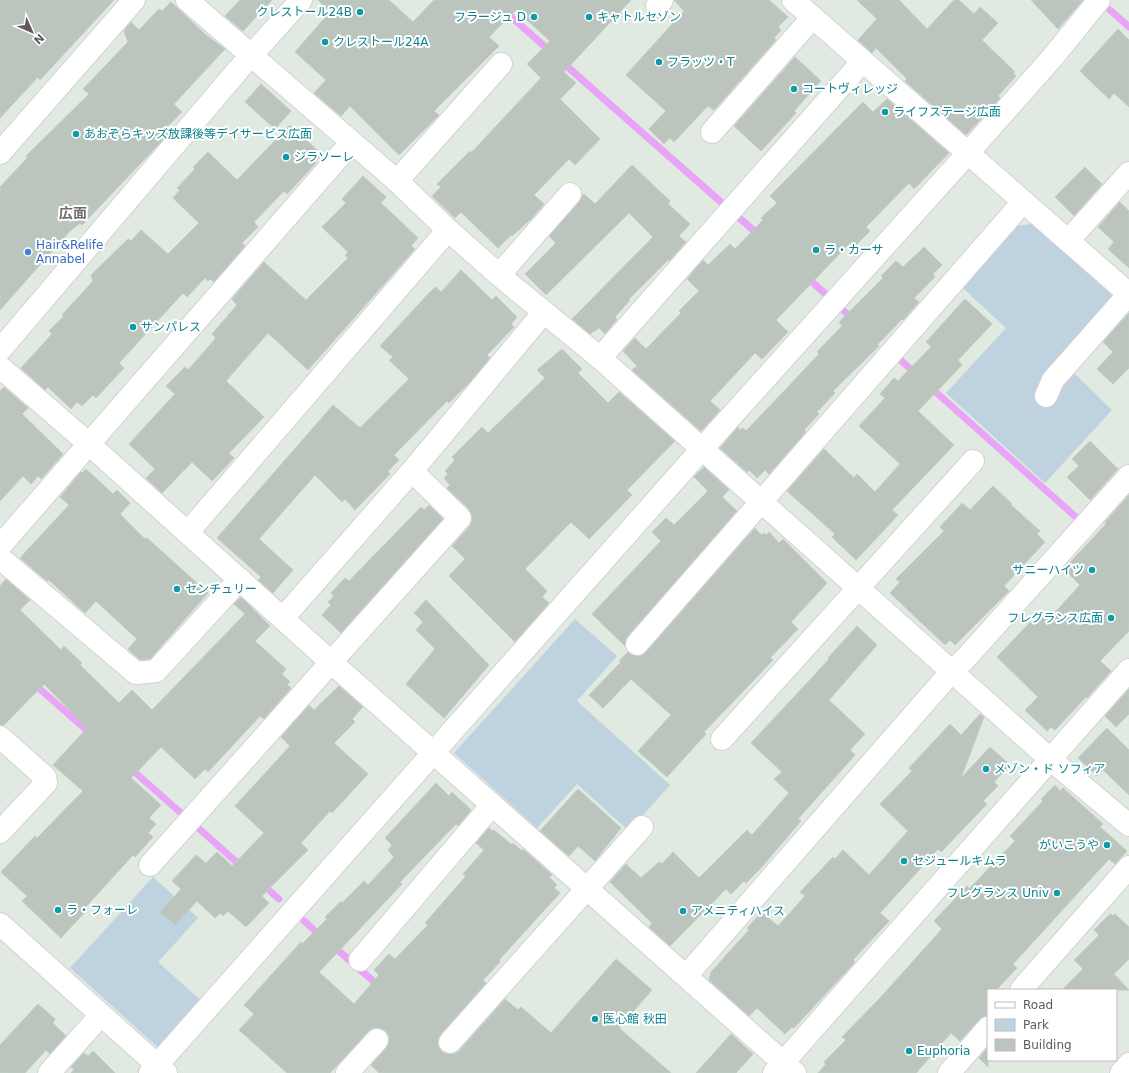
<svg xmlns="http://www.w3.org/2000/svg" width="1129" height="1073" viewBox="0 0 1129 1073" font-family="'DejaVu Sans','Noto Sans JP',sans-serif">
	<style>
		.green { fill: #bed2e0 }
		.lines { fill: none; stroke-linecap: round; stroke-linejoin: round }
		.stream { stroke: #e8a4f6; stroke-width: 7 }
		.building { fill: #bcc5bd; stroke: #bfcec0 }
		.street-casing { stroke: #d6d0d6; stroke-width: 24 }
		.street { stroke: #fff; stroke-width: 22 }
		.culture-dot { fill: #0f9aa8; stroke: #fff; stroke-width: 1.5 }
		.shop-dot { fill: #3f7fe0; stroke: #fff; stroke-width: 1.5 }
		.labels { text-anchor: middle; dominant-baseline: central; stroke-width: 4; stroke-linejoin: round; paint-order: stroke }
		.culture-label { font-size: 12px; fill: #0d838f; stroke: #fff; text-anchor: start }
		.shop-label { font-size: 12px; fill: #366cbe; stroke: #fff; text-anchor: start }
		.quarter-label { font-size: 14px; font-weight: bold; fill: #706a71; stroke: #fff }
	</style>
	<rect width="100%" height="100%" fill="#e0eae1"/>
	<g class="green">
		<polygon points="1032,224 1115,298 1073,372 1112,410 1045,483 946,393 1006,328 963,288 1017,226"/>
		<polygon points="575,619 617,656 577,701 670,785 629,831 577,784 537,828 454,753"/>
		<polygon points="153,877 198,918 158,962 206,1005 163,1052 70,968"/>
	</g>
	<g class="lines">
		<g class="stream">
			<polyline points="492,0 551,52"/>
			<polyline points="1110,10 1129,27"/>
			<polyline points="562,62 722,203"/>
			<polyline points="737,216 760,236"/>
			<polyline points="805,276 828,296"/>
			<polyline points="843,310 854,320"/>
			<polyline points="895,355 916,374"/>
			<polyline points="929,386 1077,518"/>
			<polyline points="32,682 92,735"/>
			<polyline points="130,768 181,813"/>
			<polyline points="195,825 242,867"/>
			<polyline points="262,884 279,899"/>
			<polyline points="304,921 321,936"/>
			<polyline points="332,945 380,987"/>
		</g>
	</g>
	<g class="building">
		<polygon points="0,0 114,0 40,80 38,77 0,118"/>
		<polygon points="240,0 272,0 243,31 225,16"/>
		<polygon points="318,0 389,0 413,22 434,0 631,0 564,72 576,83 560,99 600,139 575,165 569,159 534,195 544,204 531,219 512,236 511,235 498,248 461,212 455,218 432,196 441,187 437,184 470,151 471,153 541,78 527,64 550,41 516,10 489,37 499,46 434,111 439,115 399,155 350,106 341,116 314,93 326,80 295,52 330,12"/>
		<polygon points="674,0 769,0 788,17 778,27 781,30 774,38 776,40 715,109 713,110 708,106 674,142 670,138 664,144 649,129 666,111 626,75 684,11"/>
		<polygon points="857,0 899,0 927,29 954,0 959,0 974,14 980,7 998,23 982,40 1015,72 1013,73 1016,76 998,96 1000,98 966,135 905,81 907,79 876,48 872,53 858,40 877,19"/>
		<polygon points="1031,0 1083,0 1058,29"/>
		<polygon points="171,2 206,35 225,49 174,104 182,112 164,130 168,133 161,142 82,225 80,223 70,231 0,310 0,187 28,157 26,156 89,94 83,89 128,42 124,31 131,22 139,30 159,9 162,11"/>
		<polygon points="1118,29 1129,40 1129,107 1114,93 1109,99 1080,71"/>
		<polygon points="795,57 821,81 794,111 796,113 761,151 734,126"/>
		<polygon points="261,84 291,111 275,129 245,102"/>
		<polygon points="887,99 949,153 914,189 909,183 866,227 870,231 854,247 850,243 776,320 788,332 762,359 755,353 710,401 720,410 701,431 632,370 637,366 623,351 635,338 646,349 681,313 679,311 699,291 687,279 703,260 708,265 730,244 735,249 763,220 761,218 777,203 770,196 863,102 873,112"/>
		<polygon points="290,125 317,150 315,152 320,157 315,162 316,163 287,194 284,191 254,222 258,227 242,243 245,246 214,282 210,279 208,281 205,278 187,297 183,293 119,363 124,368 96,398 93,395 82,406 77,402 71,409 48,387 45,390 21,368 52,334 49,331 64,316 62,315 93,281 91,275 128,239 131,241 141,230 168,254 199,223 173,198 180,190 177,188 195,169 193,167 208,152 237,180"/>
		<polygon points="632,165 670,201 668,204 690,224 679,236 686,242 669,261 668,260 629,299 630,300 615,317 617,319 605,334 599,328 590,334 572,319 653,237 629,213 546,295 525,274 556,243 549,236 579,202 582,196 584,194 595,204"/>
		<polygon points="1085,167 1102,184 1074,216 1055,197"/>
		<polygon points="363,176 386,197 381,203 418,238 411,246 415,249 308,370 268,333 226,381 264,417 229,453 234,458 212,481 192,462 162,493 146,478 155,469 129,444 175,394 166,386 185,367 188,370 216,338 212,334 237,305 232,299 264,262 306,300 348,258 345,255 348,252 322,227 346,203 342,199"/>
		<polygon points="1120,202 1129,211 1129,268 1108,249 1114,242 1098,227"/>
		<polygon points="924,247 942,265 933,274 935,277 914,298 919,302 903,320 902,319 877,345 879,346 833,391 835,393 817,412 819,414 804,430 806,432 769,474 765,470 757,478 749,470 747,472 720,448 738,427 740,430 743,428 746,431 786,389 819,354 817,352 842,326 839,322 883,278 881,276 896,261 903,267"/>
		<polygon points="461,270 492,300 496,296 517,317 511,324 514,327 487,355 490,358 470,382 449,403 447,401 394,455 399,460 388,471 390,474 355,510 345,499 342,502 315,475 259,539 293,570 273,593 258,580 261,577 217,538 333,405 360,428 409,379 389,360 393,357 380,346 430,292 436,287 441,292"/>
		<polygon points="965,299 992,324 958,360 962,365 918,411 954,445 892,510 898,515 856,560 832,537 835,534 787,491 824,449 854,478 857,474 875,492 900,464 859,426 885,398 880,394 894,378 898,381 931,347 926,342"/>
		<polygon points="1129,313 1129,368 1113,384 1097,369 1113,352 1103,342"/>
		<polygon points="562,349 582,369 578,373 608,403 619,392 675,441 627,490 632,495 589,539 571,522 525,569 547,591 542,597 549,603 515,642 449,576 465,559 452,546 470,526 472,515 469,509 447,488 450,485 444,478 448,474 445,471 455,460 452,457 482,427 488,433 545,378 537,370"/>
		<polygon points="4,387 28,408 22,414 63,454 41,479 38,476 31,484 23,476 0,501 0,391"/>
		<polygon points="1090,441 1118,469 1090,500 1067,477 1079,466 1072,459"/>
		<polygon points="704,467 729,490 722,497 737,511 628,636 625,646 592,614 661,541 652,532 666,518 674,525 708,491 694,477"/>
		<polygon points="86,469 113,494 117,490 130,503 120,514 145,539 147,538 208,593 150,659 140,660 128,649 137,639 96,601 85,613 49,580 47,581 20,558 69,505 60,497 81,472 82,473"/>
		<polygon points="993,486 1012,504 1011,505 1040,531 1037,534 1045,542 1004,586 1009,591 955,645 950,640 945,645 890,593 900,582 896,579 944,531 940,527 962,503 970,510"/>
		<polygon points="1129,495 1129,631 1100,661 1111,671 1087,698 1086,697 1055,730 1051,727 1047,731 1025,710 1038,697 997,657 1040,612 1048,620 1080,585 1064,569 1106,524 1105,522"/>
		<polygon points="429,505 443,519 341,633 322,615 331,605 328,602 334,596 331,593 345,578 349,581 421,507 424,510"/>
		<polygon points="755,528 761,535 764,533 766,535 769,532 779,543 783,539 827,583 791,622 798,629 770,658 773,660 704,732 706,734 667,777 638,751 671,715 631,679 603,708 589,695 621,662 619,661 628,652 635,656 641,656 646,652"/>
		<polygon points="6,579 30,600 20,610 61,650 64,646 82,663 80,665 119,703 132,690 152,710 245,614 234,604 241,597 270,626 255,641 286,669 282,674 290,682 287,684 291,688 264,719 260,716 208,772 205,769 195,779 161,747 131,778 161,805 149,818 156,824 148,833 153,837 135,857 133,855 84,909 86,911 61,938 22,901 27,896 1,872 35,836 37,838 83,791 53,765 87,728 44,684 4,725 0,725 0,586"/>
		<polygon points="426,600 489,665 444,718 406,684 435,649 416,630 423,622 414,613"/>
		<polygon points="857,626 877,645 829,700 865,734 850,750 855,755 798,819 801,821 760,869 746,883 744,881 731,894 726,889 670,946 649,927 652,923 610,882 626,864 641,878 659,862 662,864 673,852 699,878 747,830 752,835 789,793 774,779 782,772 751,743 820,669 829,659 828,658"/>
		<polygon points="339,686 363,707 352,719 355,722 334,743 368,774 332,813 330,811 301,843 308,850 262,896 269,903 246,927 228,911 223,916 220,913 215,918 197,901 175,925 160,912 181,889 172,881 196,855 206,863 217,852 232,866 264,833 235,806 290,746 281,737 309,705 314,710"/>
		<polygon points="1129,689 1129,714 1116,727 1105,716"/>
		<polygon points="980,714 984,717 961,778 990,747 1010,765 994,782 998,786 983,801 987,804 941,852 938,849 880,913 889,921 853,960 855,962 794,1028 792,1027 785,1034 757,1008 749,1016 709,980 711,972 749,930 747,928 762,912 778,926 805,896 800,892 833,857 835,859 843,850 869,875 908,831 880,804 912,771 909,768 950,724 961,735"/>
		<polygon points="1107,728 1129,750 1129,795 1103,770 1097,776 1078,758"/>
		<polygon points="436,783 449,796 452,792 471,810 458,826 456,824 400,882 402,884 319,972 354,1004 379,975 374,970 389,954 395,959 428,925 425,923 466,876 463,874 484,850 476,843 489,828 493,831 494,830 512,845 513,843 522,851 523,849 552,875 549,877 557,885 554,888 560,893 499,960 500,962 483,980 486,983 441,1034 438,1040 438,1046 441,1051 448,1054 454,1054 459,1051 505,999 518,1010 521,1007 551,1033 616,959 652,990 619,1028 671,1073 379,1073 371,1065 386,1048 389,1042 389,1037 386,1031 379,1028 373,1028 368,1032 330,1073 287,1073 239,1030 254,1014 244,1005 301,942 302,944 327,919 325,917 341,901 342,903 364,881 368,885 394,857 388,850 392,845 385,838"/>
		<polygon points="1055,785 1060,791 1063,788 1103,824 1100,827 1127,851 1115,864 1109,859 1013,964 1017,968 996,990 988,990 988,1016 979,1020 960,1041 951,1033 916,1073 818,1073 826,1064 824,1062 846,1040 842,1037 880,998 942,929 934,921 967,886 969,889 1015,841 1010,836 1043,801 1041,799"/>
		<polygon points="578,789 621,828 595,861 578,846 569,856 540,831"/>
		<polygon points="1110,914 1113,916 1115,914 1129,927 1129,959 1114,974 1129,990 1062,990 1083,969 1074,960 1099,935 1094,930"/>
		<polygon points="38,1004 55,1019 53,1023 66,1036 50,1054 46,1050 25,1073 0,1073 0,1045"/>
		<polygon points="731,1034 753,1054 736,1073 696,1073"/>
		<polygon points="988,1047 988,1067 979,1058"/>
		<polygon points="93,1051 115,1073 71,1073 74,1070 71,1067 84,1053 88,1056"/>
	</g>
	<g class="lines">
		<g class="street-casing">
			<g id="street">
				<polyline points="187,0 397,181 448,230 499,275 600,358 1050,759 1129,825"/>
				<polyline points="793,0 1129,294"/>
				<polyline points="657,6 662,0"/>
				<polyline points="712,132 812,18"/>
				<polyline points="0,153 134,0"/>
				<polyline points="397,181 501,64"/>
				<polyline points="1068,241 1129,173"/>
				<polyline points="499,275 570,194"/>
				<polyline points="0,350 239,69 301,0"/>
				<polyline points="600,358 862,62"/>
				<polyline points="0,367 89,444 332,663 795,1073"/>
				<polyline points="1046,396 1053,380 1129,294"/>
				<polyline points="188,532 448,230"/>
				<polyline points="0,546 351,143"/>
				<polyline points="0,558 136,673 156,671 240,579"/>
				<polyline points="283,618 412,471 544,312"/>
				<polyline points="637,644 1023,202"/>
				<polyline points="0,737 45,777 46,783 0,832"/>
				<polyline points="722,739 973,461"/>
				<polyline points="150,865 460,518 412,471"/>
				<polyline points="0,924 166,1073"/>
				<polyline points="360,960 492,805"/>
				<polyline points="686,976 952,671 966,658 1129,476"/>
				<polyline points="1021,990 1129,867"/>
				<polyline points="450,1042 642,827"/>
				<polyline points="49,1073 101,1015"/>
				<polyline points="150,1073 701,450 968,153 1052,58 1099,0"/>
				<polyline points="347,1073 377,1040"/>
				<polyline points="774,1073 1129,670"/>
				<polyline points="949,1073 988,1028"/>
				<polyline points="1121,1073 1129,1064"/>
			</g>
		</g>
		<use href="#street" class="street"/>
	</g>
	<g class="culture-dot">
		<circle cx="360" cy="12" r="4"/>
		<circle cx="534" cy="17" r="4"/>
		<circle cx="589" cy="17" r="4"/>
		<circle cx="325" cy="42" r="4"/>
		<circle cx="659" cy="62" r="4"/>
		<circle cx="794" cy="89" r="4"/>
		<circle cx="885" cy="112" r="4"/>
		<circle cx="76" cy="134" r="4"/>
		<circle cx="286" cy="157" r="4"/>
		<circle cx="816" cy="250" r="4"/>
		<circle cx="133" cy="327" r="4"/>
		<circle cx="1092" cy="570" r="4"/>
		<circle cx="177" cy="589" r="4"/>
		<circle cx="1111" cy="618" r="4"/>
		<circle cx="986" cy="769" r="4"/>
		<circle cx="1107" cy="845" r="4"/>
		<circle cx="904" cy="861" r="4"/>
		<circle cx="1057" cy="893" r="4"/>
		<circle cx="58" cy="910" r="4"/>
		<circle cx="683" cy="911" r="4"/>
		<circle cx="595" cy="1019" r="4"/>
		<circle cx="909" cy="1051" r="4"/>
	</g>
	<circle class="shop-dot" cx="28" cy="252" r="4"/>
	<g class="labels">
		<g class="culture-label">
			<text x="352" y="12" text-anchor="end">クレストール24B</text>
			<text x="526" y="17" text-anchor="end">フラージュ D</text>
			<text x="597" y="17">キャトルセゾン</text>
			<text x="333" y="42">クレストール24A</text>
			<text x="667" y="62">フラッツ・T</text>
			<text x="802" y="89">コートヴィレッジ</text>
			<text x="893" y="112">ライフステージ広面</text>
			<text x="84" y="134">あおぞらキッズ放課後等デイサービス広面</text>
			<text x="294" y="157">ジラソーレ</text>
			<text x="824" y="250">ラ・カーサ</text>
			<text x="141" y="327">サンパレス</text>
			<text x="1084" y="570" text-anchor="end">サニーハイツ</text>
			<text x="185" y="589">センチュリー</text>
			<text x="1103" y="618" text-anchor="end">フレグランス広面</text>
			<text x="994" y="769">メゾン・ド ソフィア</text>
			<text x="1099" y="845" text-anchor="end">がいこうや</text>
			<text x="912" y="861">セジュールキムラ</text>
			<text x="1049" y="893" text-anchor="end">フレグランス Univ</text>
			<text x="66" y="910">ラ・フォーレ</text>
			<text x="691" y="911">アメニティハイス</text>
			<text x="603" y="1019">医心館 秋田</text>
			<text x="917" y="1051">Euphoria</text>
		</g>
		<g class="shop-label">
			<text x="36" y="245">Hair&amp;Relife<tspan x="36" dy="14">Annabel</tspan></text>
		</g>
		<g class="quarter-label">
			<text x="73" y="213">広面</text>
		</g>
	</g>
	<rect x="987" y="989" width="130" height="72" fill="#ffffff" stroke="#bfbcbf"/>
	<rect x="995" y="1002" width="20" height="6" fill="#ffffff" stroke="#bfbcbf"/>
	<text x="1023" y="1009" font-size="12" fill="#5f585f">Road</text>
	<rect x="995" y="1019" width="20" height="12" fill="#bed2e0" stroke="#bfbcbf"/>
	<text x="1023" y="1029" font-size="12" fill="#5f585f">Park</text>
	<rect x="995" y="1039" width="20" height="12" fill="#bcc5bd" stroke="#bfbcbf"/>
	<text x="1023" y="1049" font-size="12" fill="#5f585f">Building</text>
	<g transform="translate(32 32) rotate(135)" stroke="#ffffff" stroke-width="3" paint-order="stroke">
	<path d="M0-3L7 15L0 10L-7 15Z" fill="#5f585f"/>
	<text y="-6" font-size="11" font-weight="bold" text-anchor="middle" fill="#5f585f">N</text>
	</g>
</svg>
